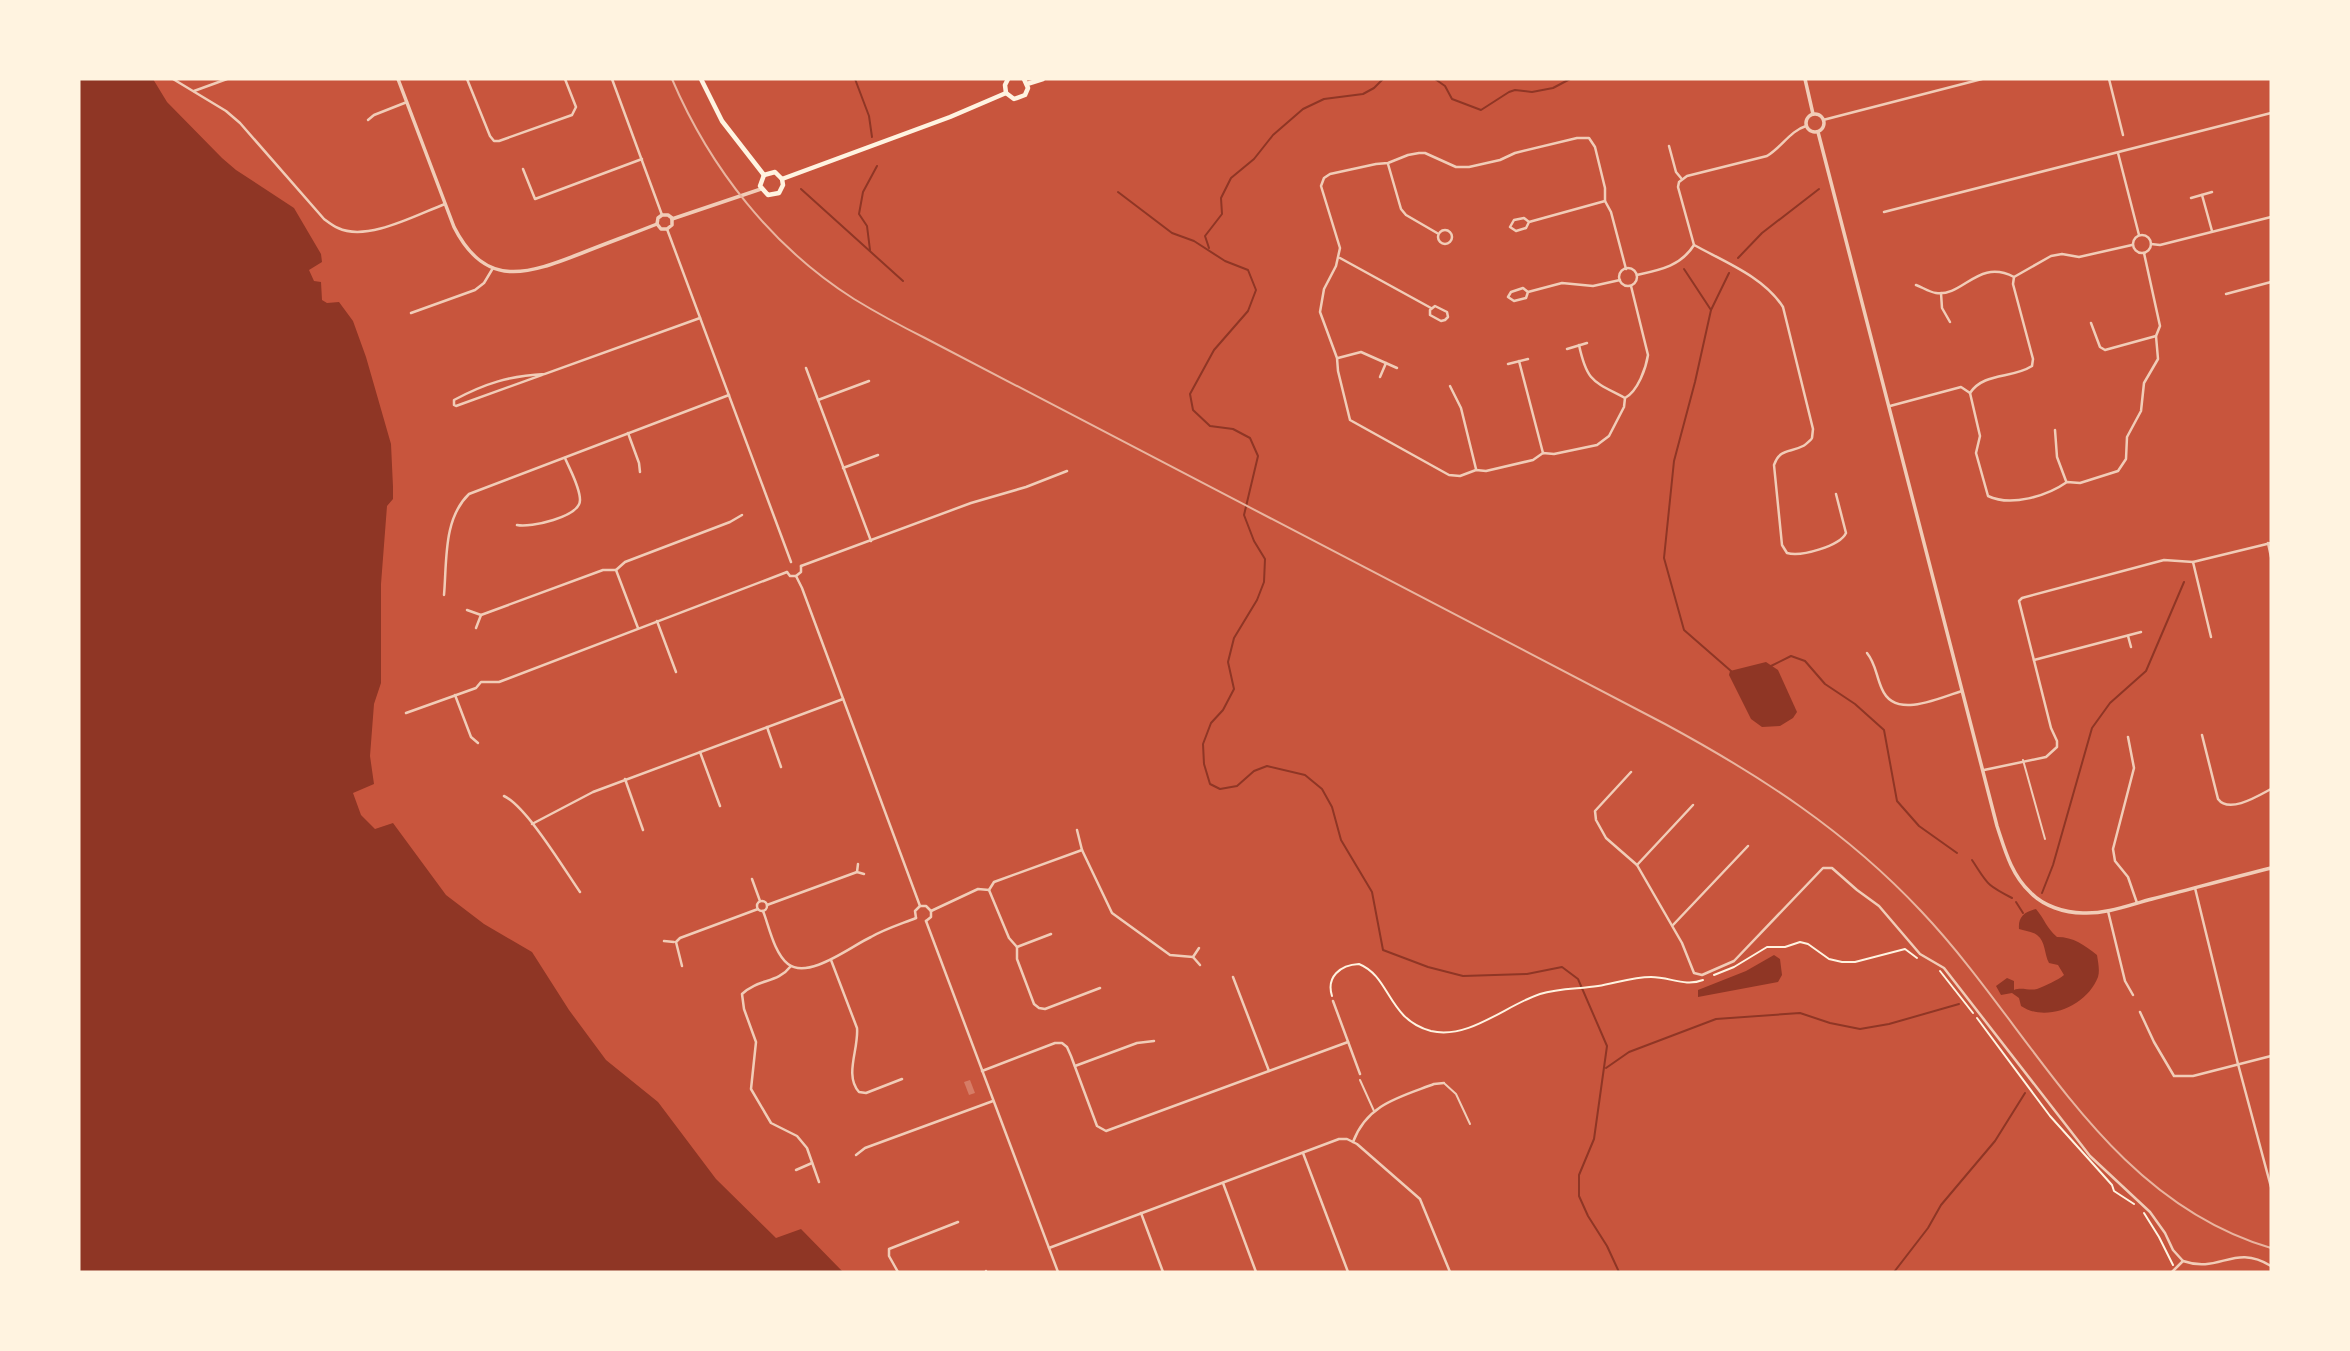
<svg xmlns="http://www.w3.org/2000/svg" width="2350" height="1351" viewBox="0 0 2350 1351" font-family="'Public Sans',sans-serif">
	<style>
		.water { fill: #8f3625 }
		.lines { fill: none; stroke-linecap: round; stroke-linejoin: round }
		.stream { stroke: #8f3625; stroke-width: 2 }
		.building { fill: #d67c66 }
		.path { stroke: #fff3e0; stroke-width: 2 }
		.service { stroke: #f1ccb7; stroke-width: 2 }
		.minor { stroke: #f1ccb7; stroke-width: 2.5 }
		.tertiary { stroke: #f1ccb7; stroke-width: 3.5 }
		.primary { stroke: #fff3e0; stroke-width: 4.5 }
		.rail { stroke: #e9b49f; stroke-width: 2 }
	</style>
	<rect width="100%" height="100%" fill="#c8553d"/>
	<g class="water">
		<polygon points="79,79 153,79 167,102 222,158 236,170 294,208 321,254 322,262 309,270 314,281 321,282 322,300 327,303 339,302 353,321 366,357 391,444 393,487 393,499 387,506 381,584 381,683 374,704 370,756 374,784 353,793 361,815 375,829 393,823 446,895 484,924 532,952 569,1010 606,1060 658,1102 716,1179 776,1238 801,1229 843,1272 79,1272"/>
		<polygon points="1766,662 1778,670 1797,712 1793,718 1780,726 1762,727 1751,719 1729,675 1730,671"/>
		<path d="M 2036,909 C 2045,920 2046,927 2057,937 C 2074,937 2084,945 2097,955 C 2098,962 2100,970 2098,977 C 2087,1006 2046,1023 2021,1006 L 2019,998 L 2012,993 L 2001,995 L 1996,986 L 2007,978 L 2014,981 L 2014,990 C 2022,987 2029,991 2037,989 C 2045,986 2058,980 2064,975 L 2058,965 L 2049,963 C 2044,954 2046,942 2037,935 C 2033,932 2025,931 2019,929 C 2018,917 2024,912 2036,909 Z"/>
		<polygon points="1774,955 1780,959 1782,975 1778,982 1698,997 1698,990 1746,971"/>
	</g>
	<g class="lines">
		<g class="stream">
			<polyline points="855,79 869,116 872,137"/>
			<polyline points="1435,79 1445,86 1452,99 1481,110 1509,92 1515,90 1532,92 1553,88 1570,79"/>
			<polyline points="801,189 903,281"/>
			<polyline points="1118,192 1172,233 1194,241 1225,261 1248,270 1256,290 1248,311 1214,350 1190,394 1193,410 1210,426 1233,429 1250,438 1258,456 1244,515 1254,541 1265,559 1264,582 1257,600 1234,638 1228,662 1234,689 1223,710 1211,723 1203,744 1204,764 1210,784 1220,789 1237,786 1254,771 1267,766 1305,775 1322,789 1332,807 1341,840 1372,892 1383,950 1428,967 1463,976 1527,974 1562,967 1578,979 1607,1046 1594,1139 1579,1175 1579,1196 1588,1216 1607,1246 1619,1272"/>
			<polyline points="1209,248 1205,236 1222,214 1221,198 1231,178 1254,159 1273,135 1303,109 1324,99 1363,94 1374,88 1383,79"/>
			<polyline points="870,250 867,226 859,214 863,192 877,166"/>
			<polyline points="1738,258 1762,233 1819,189"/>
			<polyline points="1684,269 1711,310"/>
			<polyline points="1729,273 1711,310 1695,382 1674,461 1664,558 1684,630 1731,671"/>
			<polyline points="1771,666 1791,656 1805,661 1825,684 1855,704 1884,730 1897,801 1919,826 1957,853"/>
			<path d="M 1972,860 C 1988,884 1985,884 2012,898"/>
			<polyline points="2042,893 2053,865 2092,728 2110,703 2146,671 2184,582"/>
			<polyline points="2016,902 2023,913"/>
			<polyline points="1606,1068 1629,1052 1716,1019 1800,1013 1830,1023 1860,1029 1889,1024 1959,1004"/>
			<polyline points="1894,1272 1928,1228 1941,1205 1995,1141 2025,1093"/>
		</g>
	</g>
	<polygon class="building" points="970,1080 975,1093 969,1095 964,1082"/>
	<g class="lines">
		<g class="path">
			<polyline points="1940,971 1973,1013"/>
			<polyline points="1714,975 1734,967 1767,947 1785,947 1800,942 1808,944 1829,959 1842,962 1855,962 1905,949 1917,958"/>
			<path d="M 1332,996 C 1326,977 1340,965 1359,964 C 1391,977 1387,1019 1431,1031 C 1469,1040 1506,1005 1540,994 C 1559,988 1579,989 1598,986 C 1616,983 1633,977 1651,977 C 1670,977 1685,987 1703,980"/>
			<polyline points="1977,1018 2050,1116 2112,1185 2114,1191 2134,1204"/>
			<polyline points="2144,1213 2159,1237 2173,1265"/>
		</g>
		<g class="service">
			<polyline points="2023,760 2045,839"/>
			<polyline points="1360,1080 1374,1111"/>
			<polyline points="1445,1084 1456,1094 1470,1124"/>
		</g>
		<g class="minor">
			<path d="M 173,79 L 226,111 L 240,123 L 324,219 C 328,222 333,226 338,228 C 367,242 416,215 445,204"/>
			<polyline points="467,79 490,136 494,141 499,141 572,115 576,107 565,79"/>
			<polyline points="612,79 662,215"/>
			<polyline points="2109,79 2123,135"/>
			<polyline points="194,91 227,79"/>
			<polyline points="368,120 374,115 407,102"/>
			<polyline points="1823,120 1982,79"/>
			<polyline points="1669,146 1676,172 1681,178"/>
			<polyline points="2118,153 2139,235"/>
			<polyline points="1388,164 1401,209 1406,215 1437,233"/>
			<polyline points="523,169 535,199 642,159"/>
			<polyline points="2202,195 2212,231"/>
			<polyline points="2191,198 2212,192"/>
			<polyline points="1884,212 2271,113"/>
			<polyline points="1529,222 1524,218 1514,220 1510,227 1516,231 1526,228 1529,222 1605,201"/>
			<polyline points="667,229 791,562"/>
			<circle cx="1445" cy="237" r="7"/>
			<circle cx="2142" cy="244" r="9"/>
			<polyline points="2151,244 2160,245 2271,217"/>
			<path d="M 1694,245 C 1725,262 1764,277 1783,307 L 1813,429 L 1812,438 C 1812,439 1804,446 1803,446 C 1790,453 1780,448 1774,465 L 1782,545 L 1787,553 C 1801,557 1840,546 1846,533 L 1836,494"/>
			<polyline points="1340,258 1431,308"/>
			<circle cx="1628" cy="277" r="9"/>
			<path d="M 1626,269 L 1611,212 L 1605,201 L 1605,188 L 1595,147 L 1589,138 L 1577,138 L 1515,153 L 1500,160 L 1469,167 L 1456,167 L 1425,153 L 1419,153 L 1408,155 L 1388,163 L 1376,164 L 1330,174 L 1324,178 L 1321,186 L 1340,248 L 1336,266 L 1324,289 L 1320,312 L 1337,358 L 1338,371 L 1350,420 L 1449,475 L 1460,476 L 1476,470 L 1486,471 L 1533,460 L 1543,453 L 1554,454 L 1597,445 L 1609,436 L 1624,407 L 1625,398 C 1638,391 1646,368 1648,355 L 1631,286"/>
			<path d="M 1637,275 C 1660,270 1681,266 1694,245 L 1678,187 L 1679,182 L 1687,176 L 1767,156 C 1782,147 1790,131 1806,126"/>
			<path d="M 1916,285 C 1922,287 1929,292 1936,293 C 1963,297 1978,258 2014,277 L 2051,256 L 2062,254 L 2079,257 L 2132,245"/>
			<polyline points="1528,292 1526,298 1514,301 1508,297 1511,292 1523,288 1528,292 1562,283 1593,286 1620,280"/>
			<polyline points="1941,293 1942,308 1950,322"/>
			<polyline points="2226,294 2271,282"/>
			<polygon points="1435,306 1447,312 1448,317 1445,320 1441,321 1430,315 1430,310"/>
			<polyline points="411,313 475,290 484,283 493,268"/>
			<polyline points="2091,323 2100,347 2105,350 2156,336"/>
			<path d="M 1579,345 C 1587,382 1593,381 1625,398"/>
			<polyline points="1567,349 1587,343"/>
			<polyline points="1338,358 1361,352 1397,368"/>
			<polyline points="1519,361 1543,453"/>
			<polyline points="1508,364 1528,359"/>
			<polyline points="806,368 871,541"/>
			<path d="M 545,374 C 509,376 486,383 454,400 L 454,405 L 456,406 L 700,318"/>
			<polyline points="1380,377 1386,363"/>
			<polyline points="1450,386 1461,408 1476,469"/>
			<path d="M 1970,393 L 1980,436 L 1976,453 L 1988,496 C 2011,507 2047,496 2067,482 L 2080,483 L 2118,471 L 2126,459 L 2127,437 L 2141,411 L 2144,383 L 2158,359 L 2156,336 L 2160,326 L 2144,253"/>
			<polyline points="818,400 869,381"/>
			<path d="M 1890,406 L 1961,387 L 1970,393 C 1984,372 2012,379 2032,366 L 2033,359 L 2013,284 L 2014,277"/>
			<polyline points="2055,430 2057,457 2066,481"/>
			<polyline points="628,433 639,463 640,472"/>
			<polyline points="843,468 878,455"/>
			<path d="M 517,525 C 530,528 580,517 580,500 C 580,487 570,470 565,458"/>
			<polyline points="2268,543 2271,557"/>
			<polyline points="2193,562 2211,637"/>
			<polyline points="801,566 971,503 1026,487 1067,471"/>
			<polyline points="616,570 625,562 730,522 742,515"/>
			<polyline points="787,572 790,576 796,576 802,588 920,906 915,911 916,918"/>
			<polyline points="796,576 801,572 801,566"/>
			<path d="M 444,595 C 447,561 443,519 469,494 L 729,395"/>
			<polyline points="467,610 481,615 476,628"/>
			<polyline points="481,615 603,570 616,570 638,628"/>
			<polyline points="657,621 676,672"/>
			<polyline points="2128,636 2131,647"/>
			<path d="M 1867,653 C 1876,664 1876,676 1882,689 C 1895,720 1938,698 1962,691"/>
			<polyline points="2034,660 2141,632"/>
			<polyline points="455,695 471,737 478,743"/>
			<polyline points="406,713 476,688 481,682 499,682 787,572"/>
			<polyline points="767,727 781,767"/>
			<path d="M 2202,735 L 2218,799 C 2229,814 2258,796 2271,789"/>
			<polyline points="2128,737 2134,768 2113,849 2115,861 2128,877 2137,903"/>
			<polyline points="700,752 720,806"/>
			<polyline points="1984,770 2046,757 2057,747 2057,741 2051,728 2019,601 2022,598 2164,560 2193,562 2271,543"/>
			<polyline points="1631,772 1595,811 1596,820 1606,838 1637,865 1682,943 1694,973 1702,975 1734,961 1823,868 1832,868 1857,890 1879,906 1920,954 1944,968 2090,1156 2150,1212 2165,1233 2173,1250 2183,1261"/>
			<polyline points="625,779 643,830"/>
			<path d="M 504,796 C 527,807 564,869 580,892"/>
			<polyline points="532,824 593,792 843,699"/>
			<polyline points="1077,830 1082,850 1112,913 1170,955 1193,957"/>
			<polyline points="858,864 857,872 864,874"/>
			<polyline points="1637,865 1693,805"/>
			<polyline points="752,879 760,901"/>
			<polyline points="2195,888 2238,1064 2271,1187"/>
			<polyline points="989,890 1009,938 1017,947 1017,959 1034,1004 1039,1008 1045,1009 1100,988"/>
			<circle cx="762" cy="906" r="5"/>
			<polyline points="767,905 857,872"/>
			<polyline points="920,906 926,906 931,911"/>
			<path d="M 763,911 C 769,926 774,953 788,964 C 809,980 851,946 871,937 C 885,929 901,924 916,918"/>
			<polyline points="931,911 978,889 989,890 994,882 1082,850"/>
			<polyline points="2108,911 2125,981 2133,995"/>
			<polyline points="926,921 1058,1272"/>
			<polyline points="926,921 931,917 931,911"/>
			<polyline points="1673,925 1748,846"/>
			<polyline points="664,941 674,942"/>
			<polyline points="1017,947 1051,934"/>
			<polyline points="1199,948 1193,957 1200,965"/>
			<path d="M 831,960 L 857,1028 C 859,1049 844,1075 859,1092 L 866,1093 L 902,1079"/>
			<polyline points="682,966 676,942 680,938 758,909"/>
			<path d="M 791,966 C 777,984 759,978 742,994 L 744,1009 L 756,1042 L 751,1089 L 771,1123 L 797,1136 L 807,1148 L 819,1182"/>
			<polyline points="1233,977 1269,1071"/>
			<polyline points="1333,1001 1360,1074"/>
			<polyline points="2140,1012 2154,1042 2174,1076 2193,1076 2271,1056"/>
			<polyline points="1075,1066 1137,1043 1154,1041"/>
			<polyline points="982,1071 1055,1043 1062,1043 1067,1047 1071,1056 1097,1126 1106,1131 1348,1042"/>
			<path d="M 1353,1142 C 1367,1104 1400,1097 1434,1084 L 1444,1083"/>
			<polyline points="1303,1153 1348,1272"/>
			<polyline points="856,1155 865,1148 993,1101"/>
			<polyline points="796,1170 812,1163"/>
			<polyline points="1223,1183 1256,1272"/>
			<polyline points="1141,1213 1163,1272"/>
			<polyline points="1049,1248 1339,1139 1347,1139 1357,1144 1420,1199 1450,1272"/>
			<polyline points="898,1272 889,1256 889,1249 958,1222"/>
			<polyline points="986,1272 986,1271"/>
			<path d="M 2172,1272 L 2183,1261 C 2220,1274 2234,1243 2271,1266"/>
		</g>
		<g class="tertiary">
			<path d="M 398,79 L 454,227 C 486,290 528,274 582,253 C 607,243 632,234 657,224"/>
			<polyline points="1805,79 1813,114"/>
			<circle cx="1815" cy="123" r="9"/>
			<path d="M 1818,132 L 1997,826 C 2005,850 2011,874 2030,892 C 2043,906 2065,913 2083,913 C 2107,914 2129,905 2152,899 C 2191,889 2231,878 2271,868"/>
			<polyline points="672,219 761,189"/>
			<polyline points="657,224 661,229 667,229 672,225 672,219"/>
			<polyline points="657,224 658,218 662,215 668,215 672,218"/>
		</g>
		<g class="primary">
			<polyline points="701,79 722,121 764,175"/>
			<polyline points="1027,84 1043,79"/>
			<polyline points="1006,93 1014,99 1025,95 1028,88 1024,79"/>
			<polyline points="1006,93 1005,85 1008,79"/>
			<polyline points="764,175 760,186 768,195 779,193 783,185 782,179"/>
			<polyline points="764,175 775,172 782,179"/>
			<polyline points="782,179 950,117 1006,93"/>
		</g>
		<path class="rail" d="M 672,79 C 710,168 772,247 854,299 C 877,313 901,326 925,338 L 1665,724 C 1761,776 1846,831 1921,911 C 2033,1029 2104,1199 2271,1248"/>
	</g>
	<rect width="2350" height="1351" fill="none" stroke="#fff3e0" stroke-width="161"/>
</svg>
